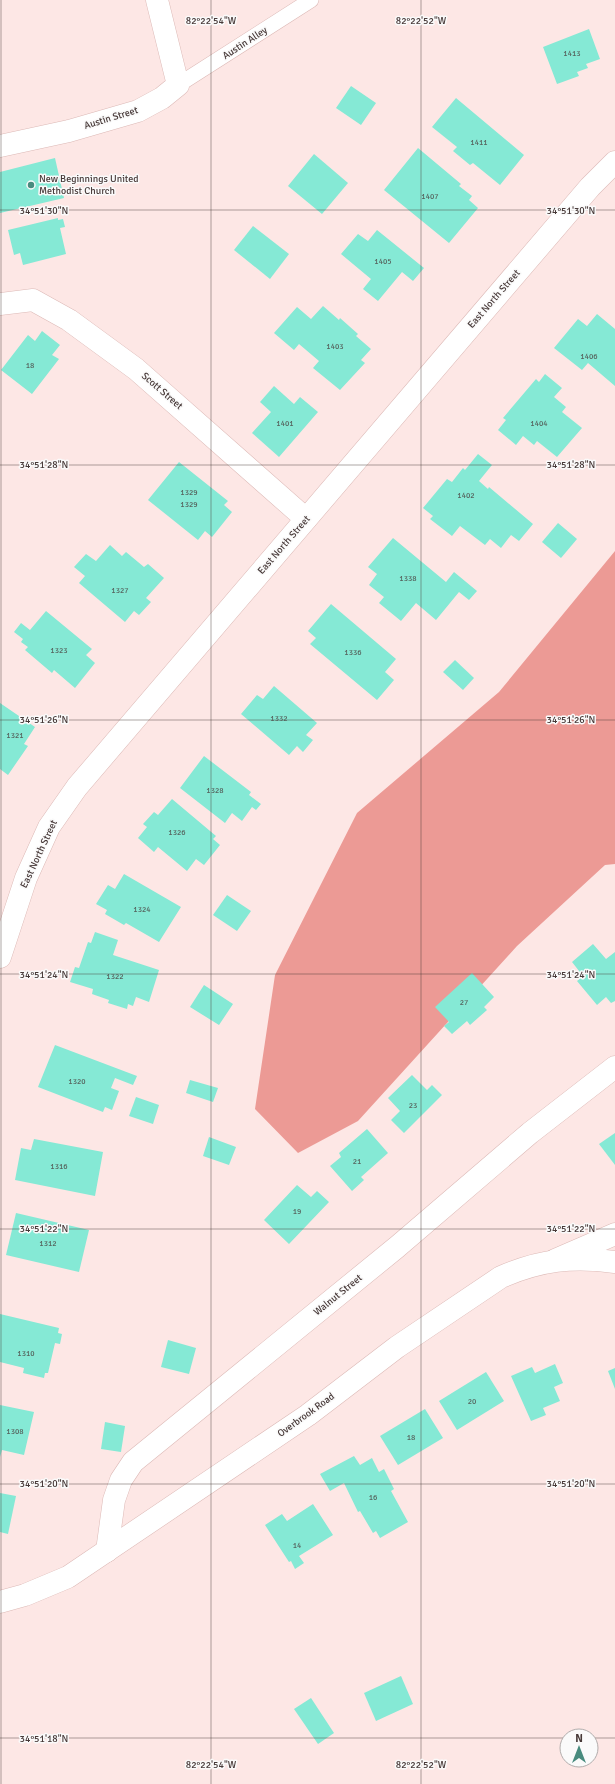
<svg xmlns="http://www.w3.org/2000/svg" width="615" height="1784" viewBox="0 0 615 1784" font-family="Signika,sans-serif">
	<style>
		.forest { fill: #ec9a95 }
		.building { fill: #85e9d5 }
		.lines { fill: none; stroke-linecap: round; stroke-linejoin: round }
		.service-casing { stroke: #dcb9b6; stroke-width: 16 }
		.minor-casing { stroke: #dcb9b6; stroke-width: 23 }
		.tertiary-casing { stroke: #dcb9b6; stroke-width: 23 }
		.secondary-casing { stroke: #dcb9b6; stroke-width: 23 }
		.service { stroke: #fff; stroke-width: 15 }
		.minor { stroke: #fff; stroke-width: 22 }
		.tertiary { stroke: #fff; stroke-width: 22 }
		.secondary { stroke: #fff; stroke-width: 22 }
		.ticks { fill: none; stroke: #473938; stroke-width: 1; stroke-opacity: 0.45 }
		.poi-dot { fill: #488b7e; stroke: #fafafa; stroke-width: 1.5 }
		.labels { text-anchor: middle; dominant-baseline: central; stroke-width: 3; stroke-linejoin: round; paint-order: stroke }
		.number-label { font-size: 8px; fill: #56655f }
		.street-label { font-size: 10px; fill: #473938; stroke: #fafafa }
		.poi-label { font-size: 10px; fill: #473938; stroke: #fafafa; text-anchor: start }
		.ticks-label { font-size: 10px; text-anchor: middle; fill: #473938; stroke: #fafafa; stroke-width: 3; stroke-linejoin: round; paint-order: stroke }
	</style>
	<rect width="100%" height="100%" fill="#fde7e5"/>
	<polygon class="forest" points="615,551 615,864 605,865 517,946 358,1121 298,1153 255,1109 275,975 357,813 499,692"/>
	<g class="building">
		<polygon points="589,29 600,59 586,64 588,68 577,72 579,76 557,84 543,47"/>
		<polygon points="351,86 376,103 361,125 336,108"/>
		<polygon points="456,98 524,155 500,185 473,163 470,165 453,151 457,147 432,127"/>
		<polygon points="418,148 461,184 459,186 472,196 469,200 478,208 449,243 384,190"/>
		<polygon points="314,154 348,183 322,214 288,186"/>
		<polygon points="55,158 64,198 0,213 0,172"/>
		<polygon points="58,218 58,220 63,219 65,227 60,228 66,254 23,265 20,253 14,255 8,230"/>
		<polygon points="253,226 289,254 270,279 234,250"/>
		<polygon points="377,230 424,268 413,281 402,272 378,301 363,289 371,279 341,254 358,234 368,241"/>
		<polygon points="323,306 339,320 340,318 358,334 356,336 371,349 361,360 365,363 340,390 313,368 319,361 299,344 294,350 274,333 297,307 311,319"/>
		<polygon points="597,314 615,329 615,386 588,363 582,370 554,348 578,319 587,326"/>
		<polygon points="42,331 60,345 52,355 59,359 32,394 1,370 28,335 35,341"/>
		<polygon points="545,374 562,388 554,397 566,407 562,412 582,428 557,457 537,441 534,445 523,436 516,445 498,430 506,420 503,418 536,379 539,382"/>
		<polygon points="274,386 294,404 300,397 318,412 279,457 252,433 271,412 260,402"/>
		<polygon points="478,454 492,465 479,481 488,489 489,487 533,524 519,541 511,535 501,548 490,539 485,545 460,526 452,536 430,519 433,516 423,508 447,479 452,482 463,468 465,470"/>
		<polygon points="179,462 228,501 224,505 232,512 212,537 205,531 198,540 148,500"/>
		<polygon points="558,523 577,539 561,558 542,542"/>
		<polygon points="393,538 446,582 454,572 477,591 469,600 459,592 436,620 416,603 401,621 379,603 384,597 369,585 377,574 368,567"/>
		<polygon points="110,545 122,556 126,552 144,567 148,564 164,578 146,598 151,602 139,615 134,611 125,622 79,583 85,576 74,567 86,554 96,561"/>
		<polygon points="331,604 396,659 385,672 394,680 377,700 310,644 316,638 308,631"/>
		<polygon points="46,611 92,649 86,655 95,663 75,688 54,670 52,673 25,650 28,647 21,642 23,639 14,632 21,623 30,630"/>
		<polygon points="455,660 474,678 463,690 443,672"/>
		<polygon points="274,686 317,723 306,735 313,740 303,752 297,746 289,755 241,714 257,695 263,699"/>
		<polygon points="0,703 35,727 24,744 28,746 8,775 0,769"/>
		<polygon points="204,756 251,792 249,795 261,804 256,810 252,807 242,821 232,813 225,823 180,788"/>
		<polygon points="172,799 216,836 213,839 220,845 204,865 196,859 187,871 158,847 154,852 138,838 147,827 143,824 154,812 158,815"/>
		<polygon points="124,874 181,907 159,942 126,923 124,925 105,914 107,910 96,904 108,885 115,889"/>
		<polygon points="227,895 251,911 237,931 213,915"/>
		<polygon points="95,932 118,940 113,955 159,970 149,1002 136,997 133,1006 128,1004 127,1009 108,1003 109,1000 92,994 93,989 70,982 75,967 79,968 88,942 91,943"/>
		<polygon points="593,944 606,959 615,952 615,1001 611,1003 606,997 597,1005 577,981 583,976 572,962"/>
		<polygon points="472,973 494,997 484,1007 487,1010 470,1025 467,1021 452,1034 444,1026 449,1022 435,1007"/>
		<polygon points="204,985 233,1004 219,1025 190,1007"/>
		<polygon points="55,1045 137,1076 133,1085 115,1078 111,1088 119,1091 112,1110 105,1107 103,1112 38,1087"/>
		<polygon points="412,1075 427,1090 432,1085 442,1095 404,1133 391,1120 400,1111 388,1098"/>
		<polygon points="190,1080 218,1088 213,1102 186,1093"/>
		<polygon points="136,1097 159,1105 153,1124 129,1116"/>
		<polygon points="367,1129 388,1153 361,1177 364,1180 352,1191 330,1166 341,1157 339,1153"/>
		<polygon points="615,1133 615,1165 599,1144"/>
		<polygon points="209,1137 236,1147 229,1165 203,1156"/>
		<polygon points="34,1139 103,1152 95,1196 15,1180 21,1148 31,1150"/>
		<polygon points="297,1185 311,1197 317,1191 329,1202 289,1244 264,1220"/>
		<polygon points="16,1213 89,1230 79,1272 6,1255"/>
		<polygon points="0,1314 59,1328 58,1333 62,1334 60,1344 55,1343 48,1373 45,1373 44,1378 23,1373 24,1368 0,1362"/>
		<polygon points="168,1340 196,1348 189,1374 161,1367"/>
		<polygon points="555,1364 563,1383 554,1387 560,1401 543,1408 546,1415 531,1421 511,1376 532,1367 535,1373"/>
		<polygon points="615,1368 615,1389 608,1371"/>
		<polygon points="486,1372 504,1401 457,1430 439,1401"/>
		<polygon points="0,1405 34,1412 24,1455 2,1450 0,1457"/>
		<polygon points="425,1409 443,1438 398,1465 380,1436"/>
		<polygon points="105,1422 125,1426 121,1452 101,1449"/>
		<polygon points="354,1456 360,1465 372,1458 379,1472 384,1469 394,1489 391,1491 408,1522 380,1538 376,1531 373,1533 360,1511 358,1512 344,1483 330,1491 320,1474"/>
		<polygon points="0,1493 16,1496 8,1534 0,1532"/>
		<polygon points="313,1504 333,1535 299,1556 304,1563 295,1569 291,1561 289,1562 265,1525 282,1514 287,1521"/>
		<polygon points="401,1676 413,1704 376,1721 364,1693"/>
		<polygon points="311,1698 334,1733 318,1744 294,1709"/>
	</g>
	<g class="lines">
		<g class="service-casing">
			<polyline id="service" points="178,85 311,0"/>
		</g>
		<g class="minor-casing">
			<g id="minor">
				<polyline points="0,146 69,131 138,111 162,98 178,85 157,0"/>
				<polyline points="0,304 33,300 69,320 136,369 306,519"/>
				<polyline points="555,1260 615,1234"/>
				<polyline points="107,1551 114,1500 121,1480 133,1462 397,1247 530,1133 615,1067"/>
			</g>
		</g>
		<g class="tertiary-casing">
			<path id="tertiary" d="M 0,1602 L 25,1595 L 68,1577 L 308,1415 L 397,1347 L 501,1277 C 540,1260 573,1256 615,1262"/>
		</g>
		<g class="secondary-casing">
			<polyline id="secondary" points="0,957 26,878 49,827 77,787 590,187 615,162"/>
		</g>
		<use href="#service" class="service"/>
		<use href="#minor" class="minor"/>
		<use href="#tertiary" class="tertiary"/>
		<use href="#secondary" class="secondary"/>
	</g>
	<path class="ticks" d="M 1,0 L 1,1784M 211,0 L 211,1784M 421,0 L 421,1784M 0,210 L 615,210M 0,465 L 615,465M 0,720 L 615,720M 0,974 L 615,974M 0,1229 L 615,1229M 0,1484 L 615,1484M 0,1738 L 567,1738M 591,1738 L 615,1738"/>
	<circle class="poi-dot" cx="31" cy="185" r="4"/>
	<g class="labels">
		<g class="number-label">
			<text x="572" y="53">1413</text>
			<text x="479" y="142">1411</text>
			<text x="430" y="196">1407</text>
			<text x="383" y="261">1405</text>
			<text x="335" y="346">1403</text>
			<text x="589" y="356">1406</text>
			<text x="30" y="365">18</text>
			<text x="285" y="423">1401</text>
			<text x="539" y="423">1404</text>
			<text x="189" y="492">1329</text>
			<text x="466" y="495">1402</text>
			<text x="189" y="504">1329</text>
			<text x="408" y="578">1338</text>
			<text x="120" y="590">1327</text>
			<text x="59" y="650">1323</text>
			<text x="353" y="652">1336</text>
			<text x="279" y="718">1332</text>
			<text x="15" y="735">1321</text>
			<text x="215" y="790">1328</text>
			<text x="177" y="832">1326</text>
			<text x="142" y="909">1324</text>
			<text x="115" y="976">1322</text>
			<text x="464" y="1002">27</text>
			<text x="77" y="1081">1320</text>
			<text x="413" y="1105">23</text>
			<text x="357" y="1161">21</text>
			<text x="59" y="1166">1316</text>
			<text x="297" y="1211">19</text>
			<text x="48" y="1243">1312</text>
			<text x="26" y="1353">1310</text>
			<text x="472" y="1401">20</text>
			<text x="15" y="1431">1308</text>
			<text x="411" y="1437">18</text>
			<text x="373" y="1497">16</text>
			<text x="297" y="1545">14</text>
		</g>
		<g class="street-label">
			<text transform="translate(245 43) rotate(-33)">Austin Alley</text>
			<text transform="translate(111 118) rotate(-17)">Austin Street</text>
			<text transform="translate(494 299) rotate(-49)">East North Street</text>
			<text transform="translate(162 391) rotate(41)">Scott Street</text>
			<text transform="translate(284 545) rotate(-49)">East North Street</text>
			<text transform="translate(39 854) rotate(-65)">East North Street</text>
			<text transform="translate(338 1295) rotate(-39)">Walnut Street</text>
			<text transform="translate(306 1415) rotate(-36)">Overbrook Road</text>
		</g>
		<g class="poi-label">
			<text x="39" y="179">New Beginnings United<tspan x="39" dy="12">Methodist Church</tspan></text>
		</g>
	</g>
	<g class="ticks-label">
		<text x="211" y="24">82°22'54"W</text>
		<text x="421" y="24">82°22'52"W</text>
		<text x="44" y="214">34°51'30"N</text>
		<text x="571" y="214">34°51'30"N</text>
		<text x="44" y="468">34°51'28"N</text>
		<text x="571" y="468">34°51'28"N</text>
		<text x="44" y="723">34°51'26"N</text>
		<text x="571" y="723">34°51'26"N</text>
		<text x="44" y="978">34°51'24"N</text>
		<text x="571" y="978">34°51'24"N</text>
		<text x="44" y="1232">34°51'22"N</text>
		<text x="571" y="1232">34°51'22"N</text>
		<text x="44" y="1487">34°51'20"N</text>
		<text x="571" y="1487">34°51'20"N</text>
		<text x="44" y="1742">34°51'18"N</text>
		<text x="211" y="1768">82°22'54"W</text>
		<text x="421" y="1768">82°22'52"W</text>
	</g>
	<g transform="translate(579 1748)"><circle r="19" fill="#fafafa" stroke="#b2adac"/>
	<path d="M0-3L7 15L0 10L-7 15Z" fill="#488b7e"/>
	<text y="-6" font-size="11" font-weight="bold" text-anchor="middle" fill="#473938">N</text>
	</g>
</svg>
